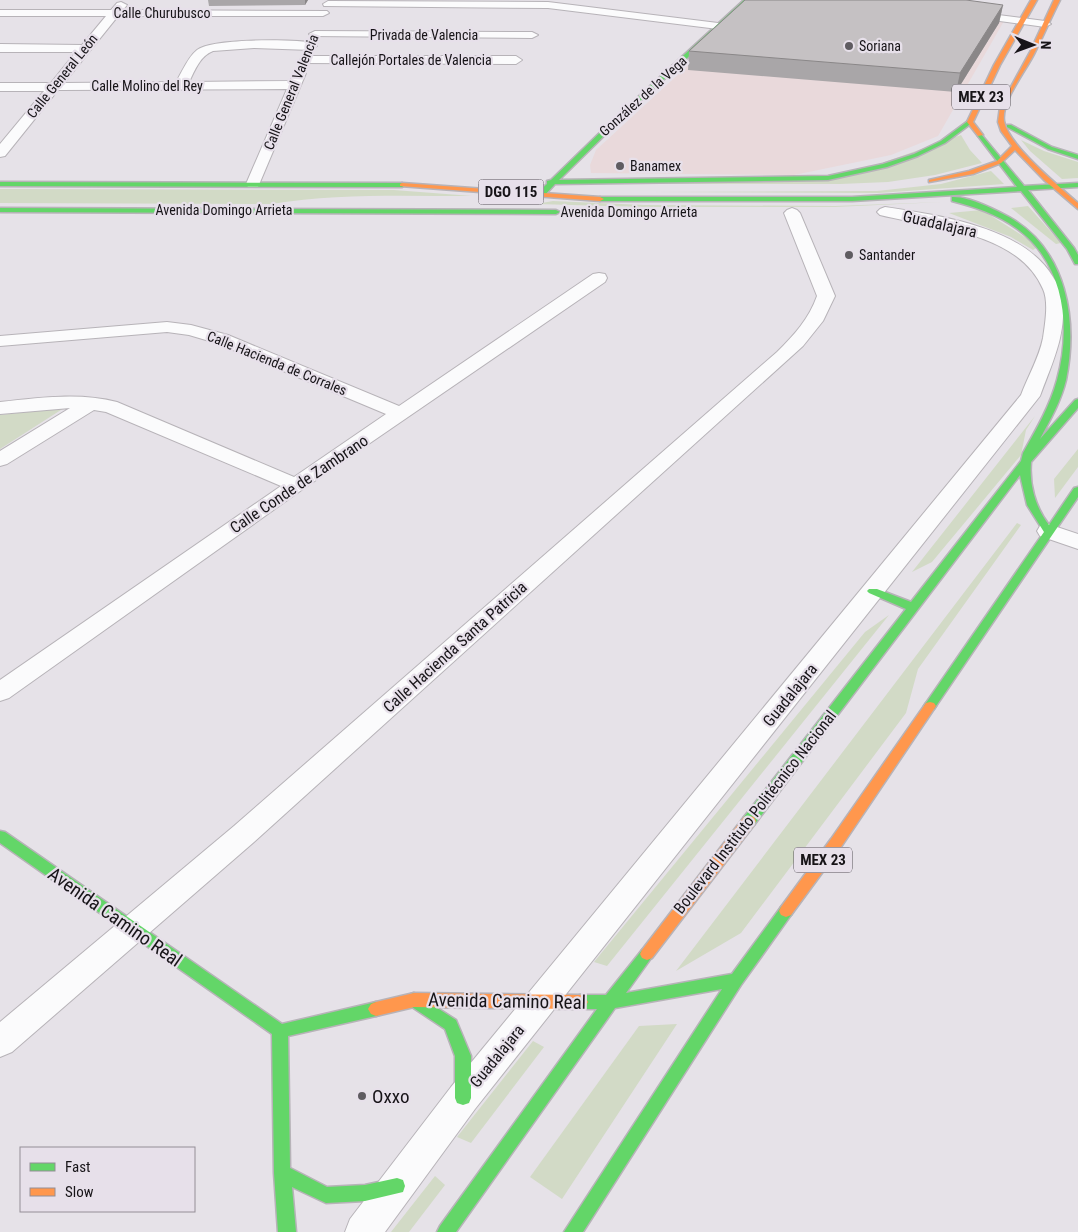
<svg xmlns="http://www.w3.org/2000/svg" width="1078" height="1232" viewBox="0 0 1078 1232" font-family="'Roboto Condensed',sans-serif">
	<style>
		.commercial { fill: #e9d9db }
		.green { fill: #d2dac6 }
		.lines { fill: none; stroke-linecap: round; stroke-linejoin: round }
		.street-casing { stroke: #b7b3b8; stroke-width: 2 }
		.fast-casing { stroke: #b7b3b8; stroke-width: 3 }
		.slow-casing { stroke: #b7b3b8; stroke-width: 3 }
		.street { fill: #fbfbfc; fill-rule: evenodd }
		.fast { fill: #63d668; fill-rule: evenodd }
		.slow { fill: #ff974d; fill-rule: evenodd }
		.wall { fill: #a9a6a8 }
		.shaded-wall { fill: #8a8788 }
		.building { fill: #c5c1c3; stroke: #8a8788 }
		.poi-dot { fill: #5f5c61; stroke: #e7e0ea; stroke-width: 2 }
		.labels { text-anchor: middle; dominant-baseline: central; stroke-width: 4.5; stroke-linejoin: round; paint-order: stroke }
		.far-street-label { font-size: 14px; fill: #171418; stroke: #e7e0ea }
		.far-poi-label { font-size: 14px; fill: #171418; stroke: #e7e0ea; text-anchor: start }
		.shield { fill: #e7e0ea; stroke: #555157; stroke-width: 1 }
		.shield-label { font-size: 15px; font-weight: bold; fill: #171418 }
		.street-label { font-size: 16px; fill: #171418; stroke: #e7e0ea }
		.near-street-label { font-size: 19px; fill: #171418; stroke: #e7e0ea }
		.near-poi-label { font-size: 19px; fill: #171418; stroke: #e7e0ea; text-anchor: start }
	</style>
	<rect width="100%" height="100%" fill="#e6e2e8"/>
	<polygon class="commercial" points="759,0 1004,21 938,136 891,155 794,175 591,173 590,165 596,150"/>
	<g class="green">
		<polygon points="961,135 970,150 982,163 935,175 888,182 840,184 612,184 842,177"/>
		<polygon points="1021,140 1044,151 1078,162 1078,178 1062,179 1030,151"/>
		<polygon points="991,171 1004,184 879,193 650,192 877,191 941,184"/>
		<path d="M 0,189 L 394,190 L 472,196 C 405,196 338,193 271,204 L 0,203 Z"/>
		<polygon points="553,201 644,205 835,206 942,202 835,207 644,207 536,204"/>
		<polygon points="1028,206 1061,243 1056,244 1011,208"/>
		<polygon points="982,210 1039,246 1033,250 1011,237 949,213"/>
		<polygon points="64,408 0,449 0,415"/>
		<polygon points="1035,416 1026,430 1021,455 932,562 912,572"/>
		<polygon points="1078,449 1078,467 1055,498 1054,479"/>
		<polygon points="1017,523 1021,525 918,669 906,713 741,933 676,971"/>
		<polygon points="889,615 607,966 594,962 865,632"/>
		<polygon points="677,1024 562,1199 530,1177 639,1026"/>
		<polygon points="533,1041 544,1047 471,1143 457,1137"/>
		<polygon points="435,1176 445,1185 409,1232 391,1232"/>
	</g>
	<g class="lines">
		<g class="street-casing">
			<g id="street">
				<polygon points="328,1 548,2 718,23 724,26 718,29 548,8 324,6 323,4"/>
				<path d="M 121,2 L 127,5 L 123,10 L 327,11 L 329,13 L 323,16 L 118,16 L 64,83 L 176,82 C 182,72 188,57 197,50 C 212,38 296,39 315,43 L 317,46 L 311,50 L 254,48 L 213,51 C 200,56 195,70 189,82 L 290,81 L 296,70 L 300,69 L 306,73 L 258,187 L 248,187 L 246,184 L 287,89 L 58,90 L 5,156 L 0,157 L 0,144 L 44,91 L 0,91 L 0,83 L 51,83 L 76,52 L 0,52 L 0,44 L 82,45 L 106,16 L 0,16 L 0,10 L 111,10 L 117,3 Z"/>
				<polygon points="967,11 1045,21 1051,24 1045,27 963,16 961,14 963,12"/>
				<polygon points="315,31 532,32 538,35 532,38 311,36 309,34"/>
				<polygon points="306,56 516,56 522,60 516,64 302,63 300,60 302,57"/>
				<path d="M 885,207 C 937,215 1024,227 1053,277 C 1056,282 1060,287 1061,293 C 1069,330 1052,363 1040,396 L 475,1109 L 385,1232 L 345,1232 L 350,1219 L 451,1087 L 1021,395 C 1028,376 1039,358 1043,338 C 1045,324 1049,302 1043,289 C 1018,231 932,228 880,215 L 877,212 L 880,209 Z"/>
				<path d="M 792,208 L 797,210 L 800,213 L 835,296 L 823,321 L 803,346 L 254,842 L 12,1052 L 0,1057 L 0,1022 L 234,826 L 777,352 C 794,335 809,319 817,296 L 784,213 L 787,210 Z"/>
				<path d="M 599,273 L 605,274 L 607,278 L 605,282 L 303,489 L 9,698 L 0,701 L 0,680 L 281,486 L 106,412 L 94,410 L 7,464 L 0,466 L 0,451 L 70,408 L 0,414 L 0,402 C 39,398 79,392 117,402 L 294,477 L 386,414 L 216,343 L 189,335 L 167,332 L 0,346 L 0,336 L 167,322 L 191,325 L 228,335 L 399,406 L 593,274 Z"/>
				<polygon points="1048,524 1078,534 1078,549 1040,536 1037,531 1040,526"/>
			</g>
		</g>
		<g class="fast-casing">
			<g id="fast">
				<polygon points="744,0 750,0 619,121 559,180 828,176 883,164 914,154 941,141 968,121 973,122 945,143 918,156 887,167 828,180 555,184 544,196 538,196 538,192 547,184 547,181 551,180 614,119"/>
				<polygon points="1007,125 1011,125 1052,147 1078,155 1078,159 1048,149 1007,127"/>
				<polygon points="980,133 1024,186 1078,183 1078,187 1028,190 1074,248 1078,255 1078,264 1075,264 1067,249 1021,191 852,201 600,201 596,199 600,197 852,197 1017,187 978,136 978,134"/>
				<polygon points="0,182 402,183 405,185 402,187 0,186"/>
				<path d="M 952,197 C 968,196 996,210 1009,217 C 1067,250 1078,320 1066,380 C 1061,401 1050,420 1040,439 L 1075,400 L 1078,399 L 1078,408 L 1031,462 C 1029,484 1035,507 1049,525 L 1074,488 L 1078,487 L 1078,497 L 934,709 L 926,709 L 924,706 L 926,703 L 1044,532 L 1027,505 L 1020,475 L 754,825 L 749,826 L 744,825 L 742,821 L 744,817 L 906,609 L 869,593 L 867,591 L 869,589 L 877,589 L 911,602 L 1021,461 L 1023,453 C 1036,430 1050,406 1057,380 C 1072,326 1064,262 1016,228 C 997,214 975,207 952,201 Z"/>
				<polygon points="0,208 556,210 560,212 556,214 0,212"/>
				<polygon points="0,831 5,832 282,1024 376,1002 381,1004 384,1009 381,1014 376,1016 288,1036 290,1168 327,1187 365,1185 397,1178 403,1180 405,1186 403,1192 365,1201 326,1203 292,1187 296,1232 278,1232 274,1173 272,1034 0,843"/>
				<polygon points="786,905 791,907 793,911 791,915 741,985 583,1232 564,1232 722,989 615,1008 456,1232 437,1232 440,1226 597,1009 580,1009 575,1007 572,1002 575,997 580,995 606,995 642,950 647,948 652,950 654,954 626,993 732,974 781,907"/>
				<polygon points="414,993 456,1020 471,1056 471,1098 469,1103 463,1105 457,1103 455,1098 455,1056 445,1029 409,1005 406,1000 409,995"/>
			</g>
		</g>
		<g class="slow-casing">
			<g id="slow">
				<polygon points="1031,0 1037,0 1000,65 973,122 983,135 978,136 967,122 994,65"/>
				<path d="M 1054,0 L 1060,0 C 1051,17 1044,35 1035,52 C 1026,71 1001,101 1004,121 C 1008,145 1059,186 1078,203 L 1078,209 L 1044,180 L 1015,150 L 1001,163 L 973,174 L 929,182 L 929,180 L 969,171 L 997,161 L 1012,146 L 1001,131 L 998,122 L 1000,107 L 1030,52 Z"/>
				<polygon points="402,183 600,197 604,199 600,201 400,186 400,184"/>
				<polygon points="930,702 934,703 936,706 934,709 841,847 791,915 786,917 781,915 779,911 781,907 831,839 926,703"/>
				<polygon points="749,816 754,817 756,821 754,825 652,958 647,960 642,958 640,954 642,950 744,817"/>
				<polygon points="414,993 580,995 585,997 588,1002 585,1007 580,1009 414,1007 376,1016 371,1014 368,1009 371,1004 376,1002"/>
			</g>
		</g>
		<use href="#street" class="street"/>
		<use href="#fast" class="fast"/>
		<use href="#slow" class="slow"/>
	</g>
	<g class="wall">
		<polygon points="208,0 308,0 305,5 209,6"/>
		<polygon points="1003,5 999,23 956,92 688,70 689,51"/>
	</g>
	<g class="shaded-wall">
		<polygon points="305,0 308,0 305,5"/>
		<polygon points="1003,5 999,23 956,92 960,73"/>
	</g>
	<polygon class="building" points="745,0 966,0 1003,5 960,73 689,51"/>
	<g class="poi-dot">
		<circle cx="849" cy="46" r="5"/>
		<circle cx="620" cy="166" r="5"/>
		<circle cx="849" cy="255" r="5"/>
		<circle cx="362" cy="1096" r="5"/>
	</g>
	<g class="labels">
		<g class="far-street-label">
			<text x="162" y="13">Calle Churubusco</text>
			<text x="424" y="35">Privada de Valencia</text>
			<text x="411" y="60">Callejón Portales de Valencia</text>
			<text transform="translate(62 76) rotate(-51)">Calle General León</text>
			<text x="147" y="86">Calle Molino del Rey</text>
			<text transform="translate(291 92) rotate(-68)">Calle General Valencia</text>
			<text transform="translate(643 96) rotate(-42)">González de la Vega</text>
			<text x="224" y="210">Avenida Domingo Arrieta</text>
			<text x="629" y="212">Avenida Domingo Arrieta</text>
			<text transform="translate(277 363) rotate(22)">Calle Hacienda de Corrales</text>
		</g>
		<g class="far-poi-label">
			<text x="859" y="46">Soriana</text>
			<text x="630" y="166">Banamex</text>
			<text x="859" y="255">Santander</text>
		</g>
		<g class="shield">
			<rect x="952" y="84.5" width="58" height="25" rx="4"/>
			<rect x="478.5" y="179.5" width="65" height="25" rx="4"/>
			<rect x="794" y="847.5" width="58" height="25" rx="4"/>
		</g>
		<g class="shield-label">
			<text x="981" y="97">MEX 23</text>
			<text x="511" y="192">DGO 115</text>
			<text x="823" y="860">MEX 23</text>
		</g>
		<g class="street-label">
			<text transform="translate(940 224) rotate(13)">Guadalajara</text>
			<text transform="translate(299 484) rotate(-34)">Calle Conde de Zambrano</text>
			<text transform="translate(455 647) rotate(-42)">Calle Hacienda Santa Patricia</text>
			<text transform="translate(790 695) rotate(-51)">Guadalajara</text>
			<text transform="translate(755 812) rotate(-52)">Boulevard Instituto Politécnico Nacional</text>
			<text transform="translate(497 1056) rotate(-51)">Guadalajara</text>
		</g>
		<g class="near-street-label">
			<text transform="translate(115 917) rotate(35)">Avenida Camino Real</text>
			<text transform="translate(507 1001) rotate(1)">Avenida Camino Real</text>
		</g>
		<g class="near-poi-label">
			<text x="372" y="1096">Oxxo</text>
		</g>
	</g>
	<rect x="20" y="1147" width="175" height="65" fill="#e7e0ea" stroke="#948e96"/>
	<rect x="30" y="1163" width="25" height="8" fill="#63d668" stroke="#948e96"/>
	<text x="65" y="1172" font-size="15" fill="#171418">Fast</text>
	<rect x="30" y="1188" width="25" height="8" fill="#ff974d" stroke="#948e96"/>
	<text x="65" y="1197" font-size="15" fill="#171418">Slow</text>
	<g transform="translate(1033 45) rotate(91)" stroke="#e7e0ea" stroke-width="4" paint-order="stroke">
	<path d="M0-4L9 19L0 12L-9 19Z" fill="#171418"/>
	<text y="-8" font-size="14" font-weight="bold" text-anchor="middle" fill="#171418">N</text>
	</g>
</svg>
